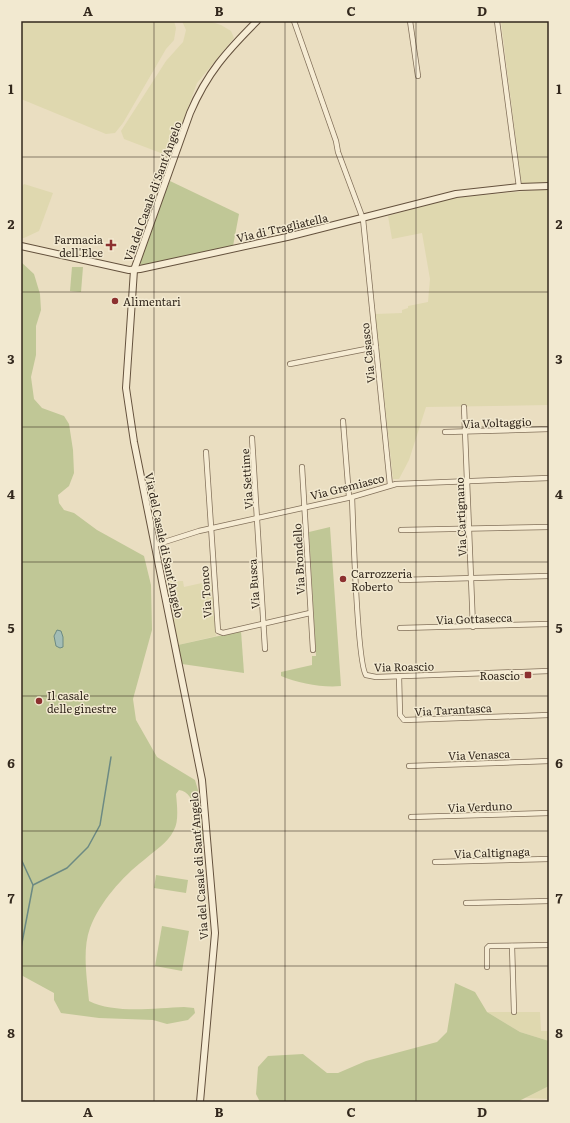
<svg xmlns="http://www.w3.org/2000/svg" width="570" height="1123" viewBox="0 0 570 1123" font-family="Literata,serif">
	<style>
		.farmland { fill: #dfd8af }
		.green { fill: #c0c796 }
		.water { fill: #a3bdb6; stroke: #6c8a83 }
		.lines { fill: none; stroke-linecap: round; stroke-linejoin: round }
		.stream { stroke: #6c8a83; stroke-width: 1.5 }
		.street-casing { stroke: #82705a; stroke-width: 6 }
		.secondary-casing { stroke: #64513d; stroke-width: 8 }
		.street { stroke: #f6ecd4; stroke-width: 4.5 }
		.secondary { stroke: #f6ecd4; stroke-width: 6 }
		.grid { fill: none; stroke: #33281d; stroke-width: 1; stroke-opacity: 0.55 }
		.poi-dot { fill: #8c302f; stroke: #f2e9d0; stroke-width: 1.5 }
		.labels { text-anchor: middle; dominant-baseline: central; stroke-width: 3; stroke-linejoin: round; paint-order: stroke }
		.street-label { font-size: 11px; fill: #33281d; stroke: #f2e9d0 }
		.poi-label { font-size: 11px; fill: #33281d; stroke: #f2e9d0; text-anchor: start }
		.neatline { fill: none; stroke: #33281d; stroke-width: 1.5 }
		.grid-label { font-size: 13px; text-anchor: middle; font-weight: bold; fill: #33281d }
	</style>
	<rect width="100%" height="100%" fill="#eadec1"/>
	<g class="farmland">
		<polygon points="21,21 174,21 176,28 174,40 166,49 123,123 115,133 106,134 21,99"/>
		<polygon points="182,21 209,21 221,25 231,31 234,38 197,83 172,151 166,155 124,139 121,131 166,61 183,42 186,30"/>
		<polygon points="501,21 549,21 549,183 523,184 521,182"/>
		<polygon points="24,184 53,193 39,231 24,238 21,238 21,188"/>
		<polygon points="549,189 549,405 426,407 409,460 399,479 393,479 375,314 402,313 402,310 408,308 408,306 428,302 430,279 422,233 392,239 388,216 452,198"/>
		<polygon points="165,581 183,581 184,587 211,581 216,636 178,645"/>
		<polygon points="487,1012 540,1012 541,1031 549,1031 549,1041 520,1032"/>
		<polygon points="549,1086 549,1099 525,1098"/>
	</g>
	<g class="green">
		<polygon points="170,181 239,214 233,246 141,266 140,262 152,225"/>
		<path d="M 21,262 L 34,274 L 40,294 L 41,310 L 36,326 L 36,355 L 31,377 L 34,399 L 42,408 L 64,416 L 69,424 L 73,450 L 74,473 L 69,486 L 58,495 L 59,503 L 64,510 L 74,513 L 97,530 L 144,556 L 151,585 L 152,630 L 133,699 L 136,720 L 157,757 L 195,780 L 200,797 L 204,842 L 201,842 L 199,838 C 196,823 198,793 179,790 L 176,794 C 177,805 179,821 174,830 C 167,844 155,850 144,860 C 122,877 100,902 90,928 C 82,950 87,979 89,1001 C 114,1014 156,1008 184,1007 L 194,1008 L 195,1013 L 188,1020 L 167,1024 L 153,1020 L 99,1018 L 61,1013 L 54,1000 L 54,993 L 21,975 Z"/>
		<polygon points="72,267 83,267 81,292 70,291"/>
		<path d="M 330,527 L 341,686 C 323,688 298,683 281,676 L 281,672 L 312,665 L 312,656 L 316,656 L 309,532 Z"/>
		<polygon points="241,631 244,673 182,664 178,645"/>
		<polygon points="156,875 188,880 186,893 154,888"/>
		<polygon points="162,926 189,931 182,971 155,966"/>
		<polygon points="455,983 475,992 487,1012 520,1032 549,1041 549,1086 517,1102 260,1102 256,1094 258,1067 268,1056 303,1054 327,1073 338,1073 366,1061 437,1042 447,1032"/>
	</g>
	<polygon class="water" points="57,630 61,631 63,637 63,647 60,648 56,646 54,636"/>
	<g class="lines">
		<g class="stream">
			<polyline points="21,859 33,885 21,948"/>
			<polyline points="33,885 67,868 88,847 100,825 111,757"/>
		</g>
		<g class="street-casing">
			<g id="street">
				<polyline points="294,21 336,141 338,152 363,219 390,485"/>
				<polyline points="410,21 418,76"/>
				<polyline points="497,21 519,187"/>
				<polyline points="290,364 376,347"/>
				<polyline points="464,407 473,627"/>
				<polyline points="343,421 349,497"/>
				<polyline points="445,432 549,429"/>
				<polyline points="252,438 265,649"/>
				<polyline points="206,452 218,631 223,633 310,613"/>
				<polyline points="302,467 313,650"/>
				<path d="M 352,497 C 353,521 357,664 366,675 L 376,677 L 549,671"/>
				<polyline points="401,530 549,527"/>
				<polyline points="155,545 199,531 352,497 396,484 549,478"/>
				<polyline points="401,580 549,576"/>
				<polyline points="400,628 549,624"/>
				<polyline points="399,676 400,715 404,720 549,715"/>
				<polyline points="409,766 549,761"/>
				<polyline points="411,817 549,813"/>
				<polyline points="435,862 549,859"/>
				<polyline points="466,903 549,901"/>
				<polyline points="512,946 514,1012"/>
				<polyline points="487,967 487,948 489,946 549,945"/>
			</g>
		</g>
		<g class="secondary-casing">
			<g id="secondary">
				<polyline points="21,246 129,270 140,269 287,237 456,194 519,187 549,186"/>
				<path d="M 200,1102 L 215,933 L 202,780 L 134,442 L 126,388 L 134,270 L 190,113 C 207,73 227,51 257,21"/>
			</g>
		</g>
		<use href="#street" class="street"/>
		<use href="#secondary" class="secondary"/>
	</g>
	<path class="grid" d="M 154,21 L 154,1102M 285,21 L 285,1102M 416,21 L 416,1102M 21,157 L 549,157M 21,292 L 549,292M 21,427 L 549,427M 21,562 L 549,562M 21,696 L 549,696M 21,831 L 549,831M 21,966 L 549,966"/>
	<g class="poi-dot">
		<path d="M109 239h4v4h4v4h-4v4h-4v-4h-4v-4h4z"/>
		<circle cx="115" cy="301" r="4"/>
		<circle cx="343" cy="579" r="4"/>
		<rect x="524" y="671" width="8" height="8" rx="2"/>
		<circle cx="39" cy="701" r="4"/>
	</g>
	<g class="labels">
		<g class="street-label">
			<text transform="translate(152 191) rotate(-70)">Via del Casale di Sant'Angelo</text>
			<text transform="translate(282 227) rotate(-13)">Via di Tragliatella</text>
			<text transform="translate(367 353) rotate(-96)">Via Casasco</text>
			<text transform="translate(497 422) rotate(-2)">Via Voltaggio</text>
			<text transform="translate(246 479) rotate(-94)">Via Settime</text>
			<text transform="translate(347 486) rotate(-14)">Via Gremiasco</text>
			<text transform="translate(460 517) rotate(-92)">Via Cartignano</text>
			<text transform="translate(165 545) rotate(78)">Via del Casale di Sant'Angelo</text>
			<text transform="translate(298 559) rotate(-93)">Via Brondello</text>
			<text transform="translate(253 584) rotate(-94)">Via Busca</text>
			<text transform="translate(205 592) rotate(-94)">Via Tonco</text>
			<text transform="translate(474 618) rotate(-2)">Via Gottasecca</text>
			<text transform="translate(404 666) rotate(-1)">Via Roascio</text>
			<text transform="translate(453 709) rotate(-3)">Via Tarantasca</text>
			<text transform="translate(479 754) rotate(-2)">Via Venasca</text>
			<text transform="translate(480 806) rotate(-2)">Via Verduno</text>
			<text transform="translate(492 852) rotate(-2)">Via Caltignaga</text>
			<text transform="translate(198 866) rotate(-94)">Via del Casale di Sant'Angelo</text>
		</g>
		<g class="poi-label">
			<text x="103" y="239" text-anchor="end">Farmacia<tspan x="103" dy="13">dell'Elce</tspan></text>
			<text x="123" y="301">Alimentari</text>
			<text x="351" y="573">Carrozzeria<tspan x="351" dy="13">Roberto</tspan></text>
			<text x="520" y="675" text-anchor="end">Roascio</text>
			<text x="47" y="695">Il casale<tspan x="47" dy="13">delle ginestre</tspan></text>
		</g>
	</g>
	<rect width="570" height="1123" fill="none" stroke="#f2e9d0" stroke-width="44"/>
	<rect x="22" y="22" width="526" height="1079" class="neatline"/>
	<g class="grid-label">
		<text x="88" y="16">A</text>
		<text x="219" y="16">B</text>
		<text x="351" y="16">C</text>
		<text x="482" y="16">D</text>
		<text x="11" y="94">1</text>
		<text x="559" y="94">1</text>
		<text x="11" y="229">2</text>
		<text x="559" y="229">2</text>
		<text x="11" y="364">3</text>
		<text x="559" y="364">3</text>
		<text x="11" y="499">4</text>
		<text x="559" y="499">4</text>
		<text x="11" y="633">5</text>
		<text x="559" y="633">5</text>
		<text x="11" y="768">6</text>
		<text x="559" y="768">6</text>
		<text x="11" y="903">7</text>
		<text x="559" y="903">7</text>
		<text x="11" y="1038">8</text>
		<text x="559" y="1038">8</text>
		<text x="88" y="1117">A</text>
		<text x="219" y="1117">B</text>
		<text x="351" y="1117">C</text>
		<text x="482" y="1117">D</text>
	</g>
</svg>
